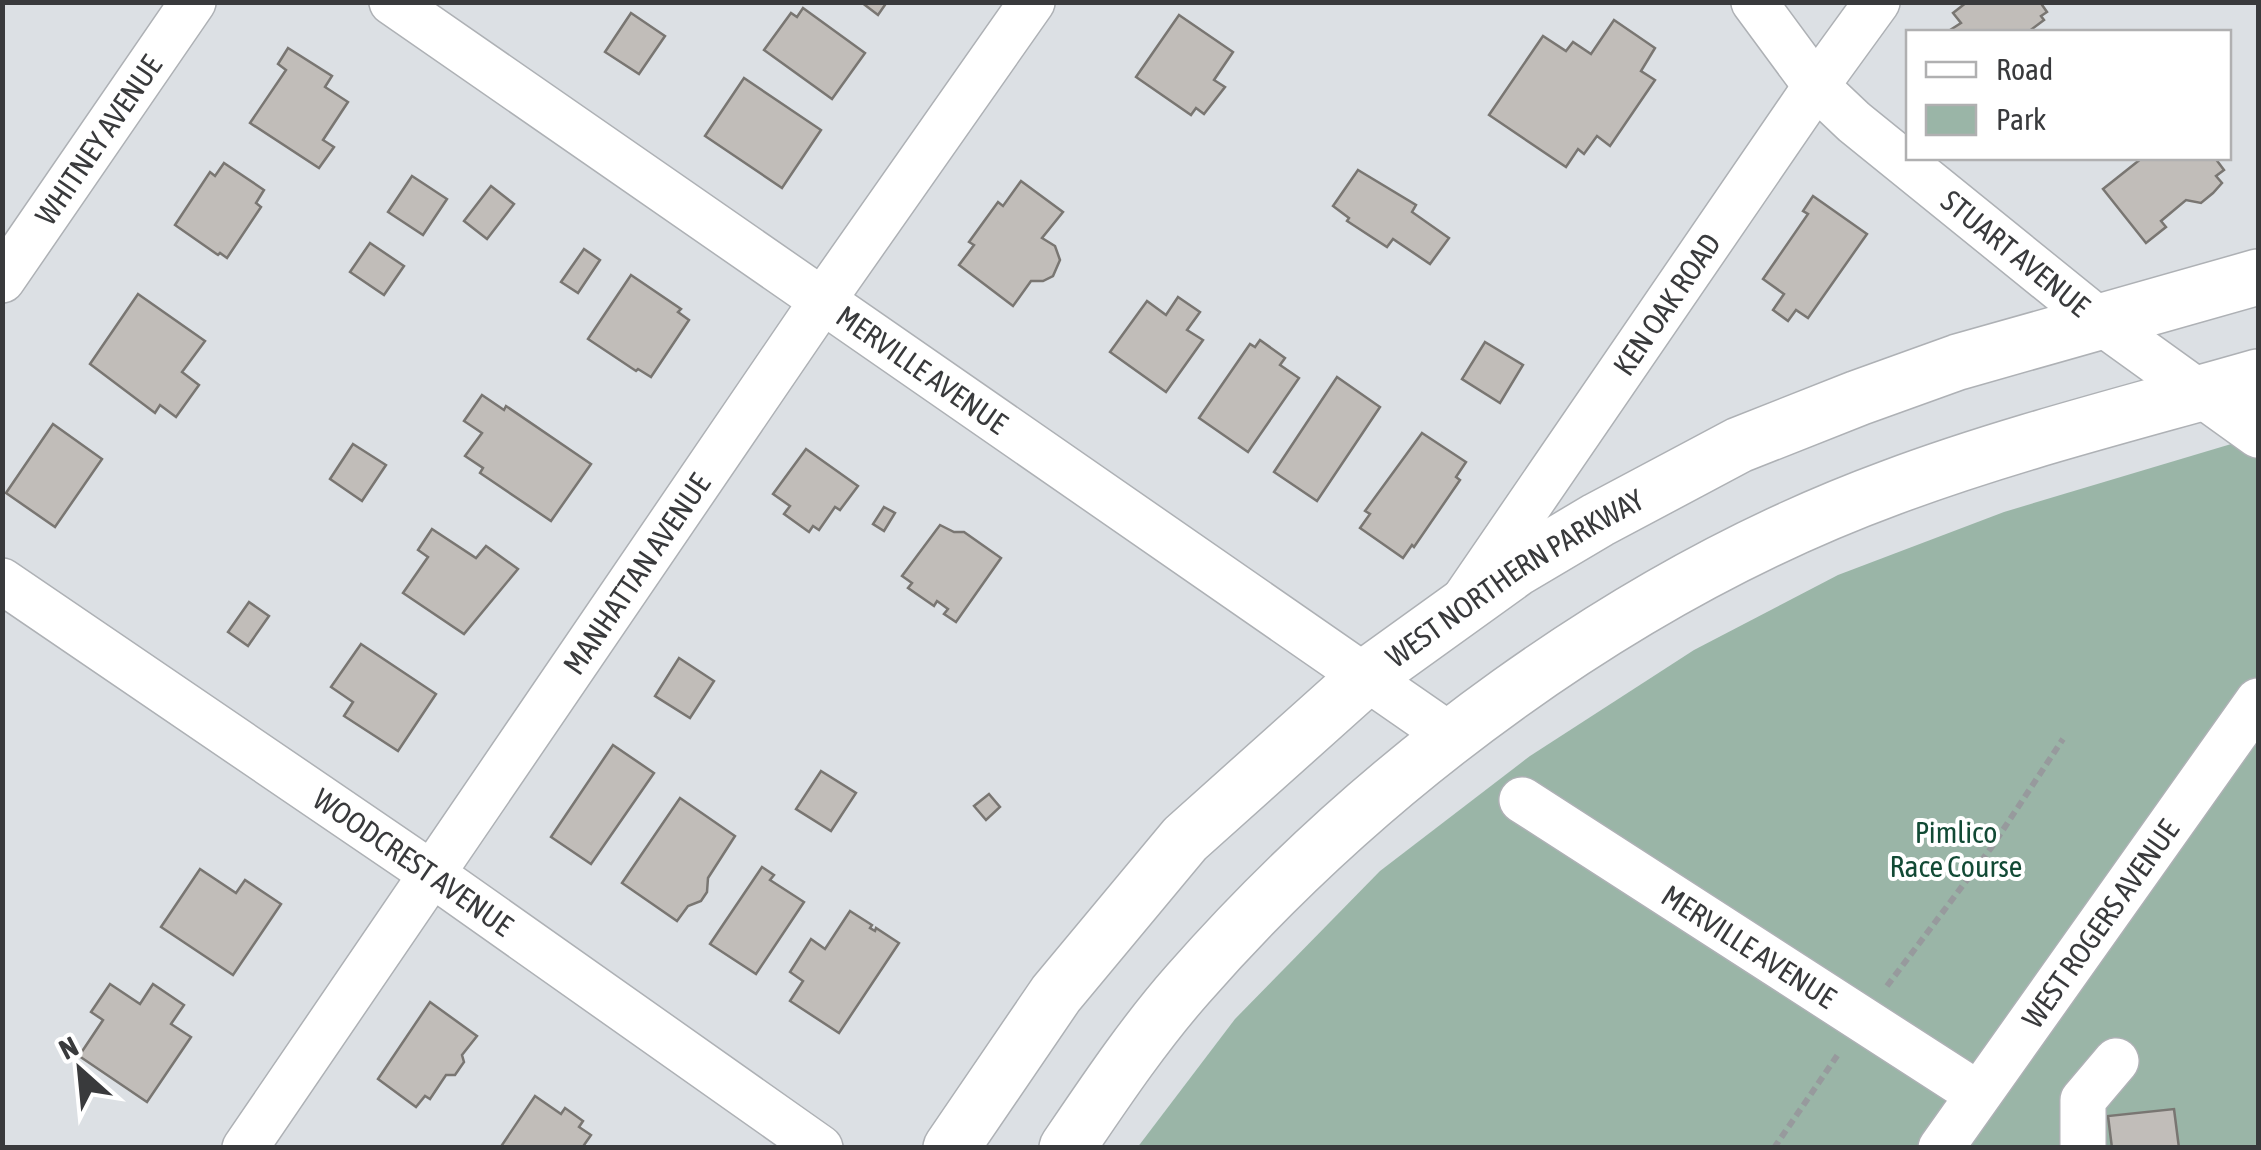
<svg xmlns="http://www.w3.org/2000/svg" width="2261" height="1150" viewBox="0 0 2261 1150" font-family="'Asap Condensed',sans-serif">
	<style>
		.green { fill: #9ab5a7 }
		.building { fill: #c1bdb9; stroke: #797672; stroke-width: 2.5 }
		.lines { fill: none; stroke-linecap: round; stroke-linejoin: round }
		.minor-casing { stroke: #aeb1b5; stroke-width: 48 }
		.major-casing { stroke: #aeb1b5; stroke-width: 58 }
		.path { stroke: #979a9d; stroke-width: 6; stroke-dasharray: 8 5; stroke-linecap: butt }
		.minor { stroke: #fff; stroke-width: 45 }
		.major { stroke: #fff; stroke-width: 55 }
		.labels { text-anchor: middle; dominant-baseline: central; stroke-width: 8; stroke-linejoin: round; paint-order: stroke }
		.street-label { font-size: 30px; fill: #393a3c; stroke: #fff }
		.park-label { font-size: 30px; fill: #124a35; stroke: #fff }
	</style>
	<rect width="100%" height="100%" fill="#dce0e4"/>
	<polygon class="green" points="2258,436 2258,1147 1137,1148 1235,1019 1380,871 1530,756 1694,650 1838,575 2004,512"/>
	<g class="building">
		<polygon points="861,2 887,2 878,15"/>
		<polygon points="1967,2 2040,2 2047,12 2041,16 2044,20 2028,32 1947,32 1961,23 1953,13"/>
		<polygon points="803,8 865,53 832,99 764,50 791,13 797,17"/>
		<polygon points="631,13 665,36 639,74 605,52"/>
		<polygon points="1179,15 1233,52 1214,80 1225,87 1204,114 1196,108 1191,115 1136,77"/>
		<polygon points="1614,20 1655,48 1641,71 1655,80 1610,146 1597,136 1584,154 1578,149 1566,167 1489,115 1543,36 1566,51 1573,42 1591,54"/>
		<polygon points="288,48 332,76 325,87 348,102 323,140 334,147 319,168 250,123 286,70 278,64"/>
		<polygon points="744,78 821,130 782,188 705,136"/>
		<polygon points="2142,158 2215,158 2224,170 2216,176 2222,183 2213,193 2201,203 2186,200 2161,221 2166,227 2146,243 2103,189"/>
		<polygon points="224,163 264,190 256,203 261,207 227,258 220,253 218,255 175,225 210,172 215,176"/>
		<polygon points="1358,170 1416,205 1412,212 1449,238 1430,264 1393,239 1387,247 1347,221 1349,218 1333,206"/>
		<polygon points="412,176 447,199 423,235 388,212"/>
		<polygon points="1021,181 1063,212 1042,238 1055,246 1060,260 1053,276 1043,281 1031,281 1013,306 959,265 974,245 969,242 998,202 1003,206"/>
		<polygon points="491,186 514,204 487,239 464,221"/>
		<polygon points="1813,196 1867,234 1808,318 1796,310 1788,321 1773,310 1784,294 1763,279 1808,214 1803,211"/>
		<polygon points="370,243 404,266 384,295 350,272"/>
		<polygon points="584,249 600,260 578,293 561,282"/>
		<polygon points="631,275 681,309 678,312 689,320 651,377 638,369 636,371 588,339"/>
		<polygon points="138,294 205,341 182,372 199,385 176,417 160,405 155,413 90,364"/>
		<polygon points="1178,297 1200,312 1187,330 1203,340 1166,392 1110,352 1147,301 1166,315"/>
		<polygon points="1260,340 1285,358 1280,365 1299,378 1248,452 1199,418 1250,344 1255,347"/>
		<polygon points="1485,342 1523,365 1500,403 1462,379"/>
		<polygon points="1337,377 1380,407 1317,501 1274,472"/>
		<polygon points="482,395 504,410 506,406 591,464 551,521 480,473 483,468 465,456 482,433 464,421"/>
		<polygon points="53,424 102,459 55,527 6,493"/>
		<polygon points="1422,433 1466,462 1456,477 1460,480 1414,547 1412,545 1403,558 1360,528 1370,514 1365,511"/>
		<polygon points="353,444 386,465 362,501 330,479"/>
		<polygon points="806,449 858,486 840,510 835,507 819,530 813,526 809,532 784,514 790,506 773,494"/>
		<polygon points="884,507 895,513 884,531 873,524"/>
		<polygon points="940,525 954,532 964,532 1001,558 956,622 944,614 948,609 937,601 934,606 908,588 912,583 902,576"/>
		<polygon points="432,529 476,558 486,546 518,569 464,634 403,593 428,557 418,550"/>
		<polygon points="249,602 269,616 248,646 228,632"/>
		<polygon points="361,644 436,694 398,751 344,716 353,702 331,687"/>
		<polygon points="679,658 714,681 690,718 655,696"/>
		<polygon points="613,745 654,773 591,864 551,837"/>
		<polygon points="821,771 856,793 831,831 796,809"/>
		<polygon points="989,794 1000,807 986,820 974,806"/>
		<polygon points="680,798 735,836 708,878 707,892 701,901 688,906 677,921 622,883"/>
		<polygon points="762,867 774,875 770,880 804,902 756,974 710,944"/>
		<polygon points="200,869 236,893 245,880 281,904 233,975 161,927"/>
		<polygon points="850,911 872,925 870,928 875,931 876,928 899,943 839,1033 790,1001 803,981 790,972 811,939 825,949"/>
		<polygon points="110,984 140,1004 153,984 184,1005 171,1024 191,1037 147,1102 79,1056 103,1020 91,1012"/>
		<polygon points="430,1002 477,1036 462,1055 464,1062 455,1075 446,1075 430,1099 425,1096 416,1107 378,1079"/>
		<polygon points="535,1096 561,1114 565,1108 583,1121 579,1127 591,1135 582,1148 500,1148"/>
		<polygon points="2174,1109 2179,1148 2112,1148 2108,1116"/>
	</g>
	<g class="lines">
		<g class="minor-casing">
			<g id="minor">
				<path id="s1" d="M 392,2 L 1452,737"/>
				<path id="s2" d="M 1754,2 L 1816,86 L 1854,122 L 2101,322 L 2258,435"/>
				<path id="s3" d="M 2,280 L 193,2"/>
				<path id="s4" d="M 2,581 L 432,874 L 820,1148"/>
				<path id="s5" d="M 1466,597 L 1816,86 L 1877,2"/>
				<path id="s6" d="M 1522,800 L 1978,1094"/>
				<path id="s7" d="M 245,1148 L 823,300 L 1032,2"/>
				<path id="s8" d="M 1941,1148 L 2258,701"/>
				<polyline points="2083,1148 2083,1100 2116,1061"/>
			</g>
		</g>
		<g class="major-casing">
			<g id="major">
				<path id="s9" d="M 951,1148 L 1056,994 L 1185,839 L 1367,676 L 1517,568 L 1598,520 L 1739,445 L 1858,398 L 1958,362 L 2258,277"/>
				<path d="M 1067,1148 C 1105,1092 1143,1035 1188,984 C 1372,774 1627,585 1890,488 C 2010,443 2136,412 2258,377"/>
			</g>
		</g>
		<g class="path">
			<polyline points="1887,986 1991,848 2063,739"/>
			<polyline points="1774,1148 1839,1053"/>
		</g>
		<use href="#minor" class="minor"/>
		<use href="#major" class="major"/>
	</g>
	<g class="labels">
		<g class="street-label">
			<text stroke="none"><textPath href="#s3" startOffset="170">WHITNEY AVENUE</textPath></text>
			<text stroke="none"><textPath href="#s2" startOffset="365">STUART AVENUE</textPath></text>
			<text stroke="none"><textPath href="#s5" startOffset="355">KEN OAK ROAD</textPath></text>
			<text stroke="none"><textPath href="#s1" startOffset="645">MERVILLE AVENUE</textPath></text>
			<text stroke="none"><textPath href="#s7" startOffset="695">MANHATTAN AVENUE</textPath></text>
			<text stroke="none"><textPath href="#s9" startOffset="810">WEST NORTHERN PARKWAY</textPath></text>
			<text stroke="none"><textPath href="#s4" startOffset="498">WOODCREST AVENUE</textPath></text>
			<text stroke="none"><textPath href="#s8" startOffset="275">WEST ROGERS AVENUE</textPath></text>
			<text stroke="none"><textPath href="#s6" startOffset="270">MERVILLE AVENUE</textPath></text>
		</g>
		<g class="park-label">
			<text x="1956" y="832">Pimlico<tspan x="1956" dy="34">Race Course</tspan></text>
		</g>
	</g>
	<rect width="2261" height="1150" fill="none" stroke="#393a3c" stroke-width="10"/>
	<rect x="1906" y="30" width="325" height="130" fill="#ffffff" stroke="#b0b0b1" stroke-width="2.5"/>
	<rect x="1926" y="62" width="50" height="15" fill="#ffffff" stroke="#b0b0b1" stroke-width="2.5"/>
	<text x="1996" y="80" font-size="30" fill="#393a3c">Road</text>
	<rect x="1926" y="105" width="50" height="30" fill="#9ab5a7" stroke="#b0b0b1" stroke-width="2.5"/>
	<text x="1996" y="130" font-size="30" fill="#393a3c">Park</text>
	<g transform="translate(80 1070) rotate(333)" stroke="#ffffff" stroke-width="8" paint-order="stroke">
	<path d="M0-8L18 38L0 25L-18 38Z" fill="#393a3c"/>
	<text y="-15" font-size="28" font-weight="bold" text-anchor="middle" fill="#393a3c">N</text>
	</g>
</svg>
